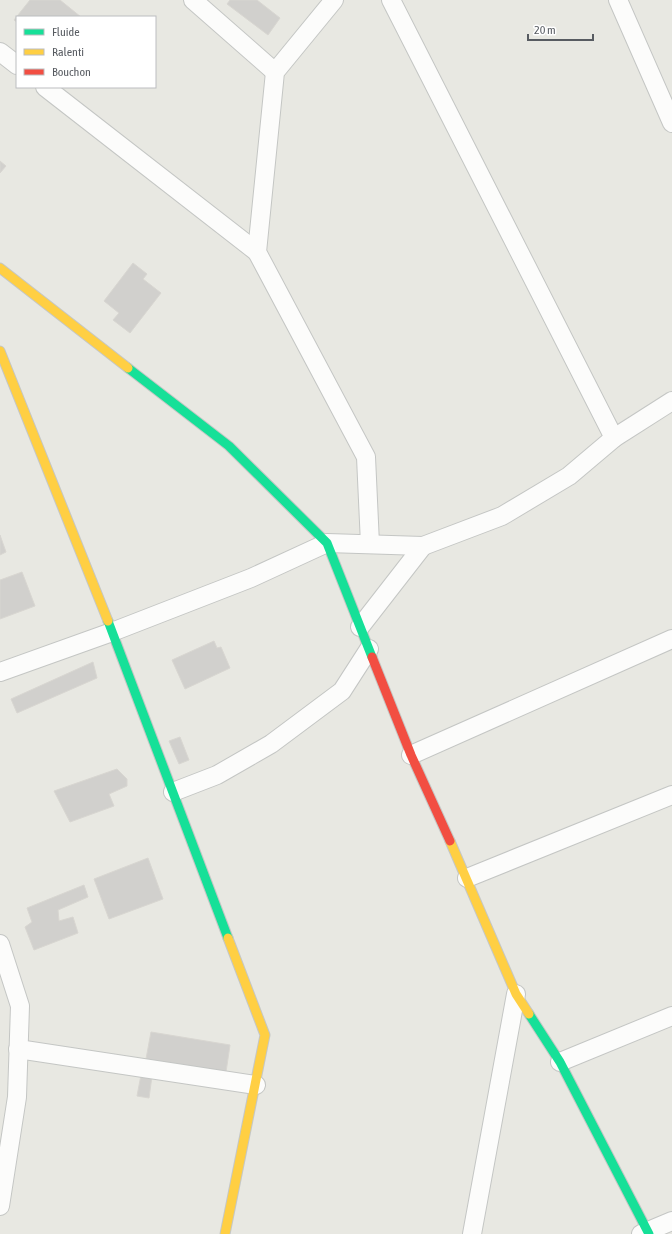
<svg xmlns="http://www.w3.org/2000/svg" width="672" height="1234" viewBox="0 0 672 1234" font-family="'Asap Condensed',sans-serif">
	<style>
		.building { fill: #d1d0cd; stroke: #d8d6d1 }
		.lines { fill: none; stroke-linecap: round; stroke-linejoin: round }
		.street-casing { stroke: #c4c6c4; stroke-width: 20 }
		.fast-casing { stroke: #c5c7c5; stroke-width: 11 }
		.slow-casing { stroke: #c5c7c5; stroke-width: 11 }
		.jam-casing { stroke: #c5c7c5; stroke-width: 11 }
		.street { stroke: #fcfcfb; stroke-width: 18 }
		.fast { stroke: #16e098; stroke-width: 9 }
		.slow { stroke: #ffcf43; stroke-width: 9 }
		.jam { stroke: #f24e42; stroke-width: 9 }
	</style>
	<rect width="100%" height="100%" fill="#e8e8e2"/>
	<g class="building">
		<polygon points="30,0 60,0 81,17 17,17 17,22 14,20"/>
		<polygon points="230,0 257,0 280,18 268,35 227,4"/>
		<polygon points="0,161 6,166 0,173"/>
		<polygon points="133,263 147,274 143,279 161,293 130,333 113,320 119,313 104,301"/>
		<polygon points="0,535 6,552 0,555"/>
		<polygon points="22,572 35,606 0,619 0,580"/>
		<polygon points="214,641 217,648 221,647 230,668 185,689 172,660"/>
		<polygon points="93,662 97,678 17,713 11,699"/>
		<polygon points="180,737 189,760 179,764 169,741"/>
		<polygon points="117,769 127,779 127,786 109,794 114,806 70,822 54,791"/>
		<polygon points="148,858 163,899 109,919 94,879"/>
		<polygon points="84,885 88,897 58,910 59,921 73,917 78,933 34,950 25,927 32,922 27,908"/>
		<polygon points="151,1032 230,1045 226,1072 146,1059"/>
		<polygon points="141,1075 152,1076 149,1098 137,1096"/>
	</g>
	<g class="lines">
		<g class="street-casing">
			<g id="street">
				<polyline points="193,0 275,72"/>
				<polyline points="334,0 275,72 257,252 366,457 370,544"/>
				<polyline points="391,0 614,438 569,476 502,516 423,546"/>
				<polyline points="618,0 672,123"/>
				<polyline points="0,52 17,65"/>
				<polyline points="45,87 257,252"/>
				<polyline points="614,438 672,401"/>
				<polyline points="0,672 112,632 251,578 327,543 423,546 360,627"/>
				<polyline points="411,755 672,639"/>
				<polyline points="173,792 217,775 271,744 342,691 369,649"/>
				<polyline points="467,878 672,795"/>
				<polyline points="0,944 20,1006 17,1097 0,1206"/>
				<polyline points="18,1049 256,1085"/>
				<polyline points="560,1062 672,1016"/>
				<polyline points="472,1234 516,994"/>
				<polyline points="641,1234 672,1221"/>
			</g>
		</g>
		<g class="fast-casing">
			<g id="fast">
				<polyline points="128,368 229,446 327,543 372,657"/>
				<polyline points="108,621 228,938"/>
				<polyline points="529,1014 560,1062 649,1234"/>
			</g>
		</g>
		<g class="slow-casing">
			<g id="slow">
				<polyline points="0,268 128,368"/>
				<polyline points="0,351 108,621"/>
				<polyline points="450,841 516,994 529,1014"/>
				<polyline points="225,1234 265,1035 228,938"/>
			</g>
		</g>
		<g class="jam-casing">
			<polyline id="jam" points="372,657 411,755 450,841"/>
		</g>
		<use href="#street" class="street"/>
		<use href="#fast" class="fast"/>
		<use href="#slow" class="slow"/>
		<use href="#jam" class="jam"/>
	</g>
	<rect x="16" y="16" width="140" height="72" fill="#ffffff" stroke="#bcbdc0"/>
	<rect x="24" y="29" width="20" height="6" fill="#16e098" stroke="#bcbdc0"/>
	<text x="52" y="36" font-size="12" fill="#575b61">Fluide</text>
	<rect x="24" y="49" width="20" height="6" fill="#ffcf43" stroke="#bcbdc0"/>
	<text x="52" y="56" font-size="12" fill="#575b61">Ralenti</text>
	<rect x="24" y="69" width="20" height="6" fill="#f24e42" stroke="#bcbdc0"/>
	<text x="52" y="76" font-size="12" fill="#575b61">Bouchon</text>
	<path d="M528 34v6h65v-6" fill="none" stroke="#575b61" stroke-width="2"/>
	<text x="534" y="34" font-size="12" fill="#575b61" stroke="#ffffff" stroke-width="3" paint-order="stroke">20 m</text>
</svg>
